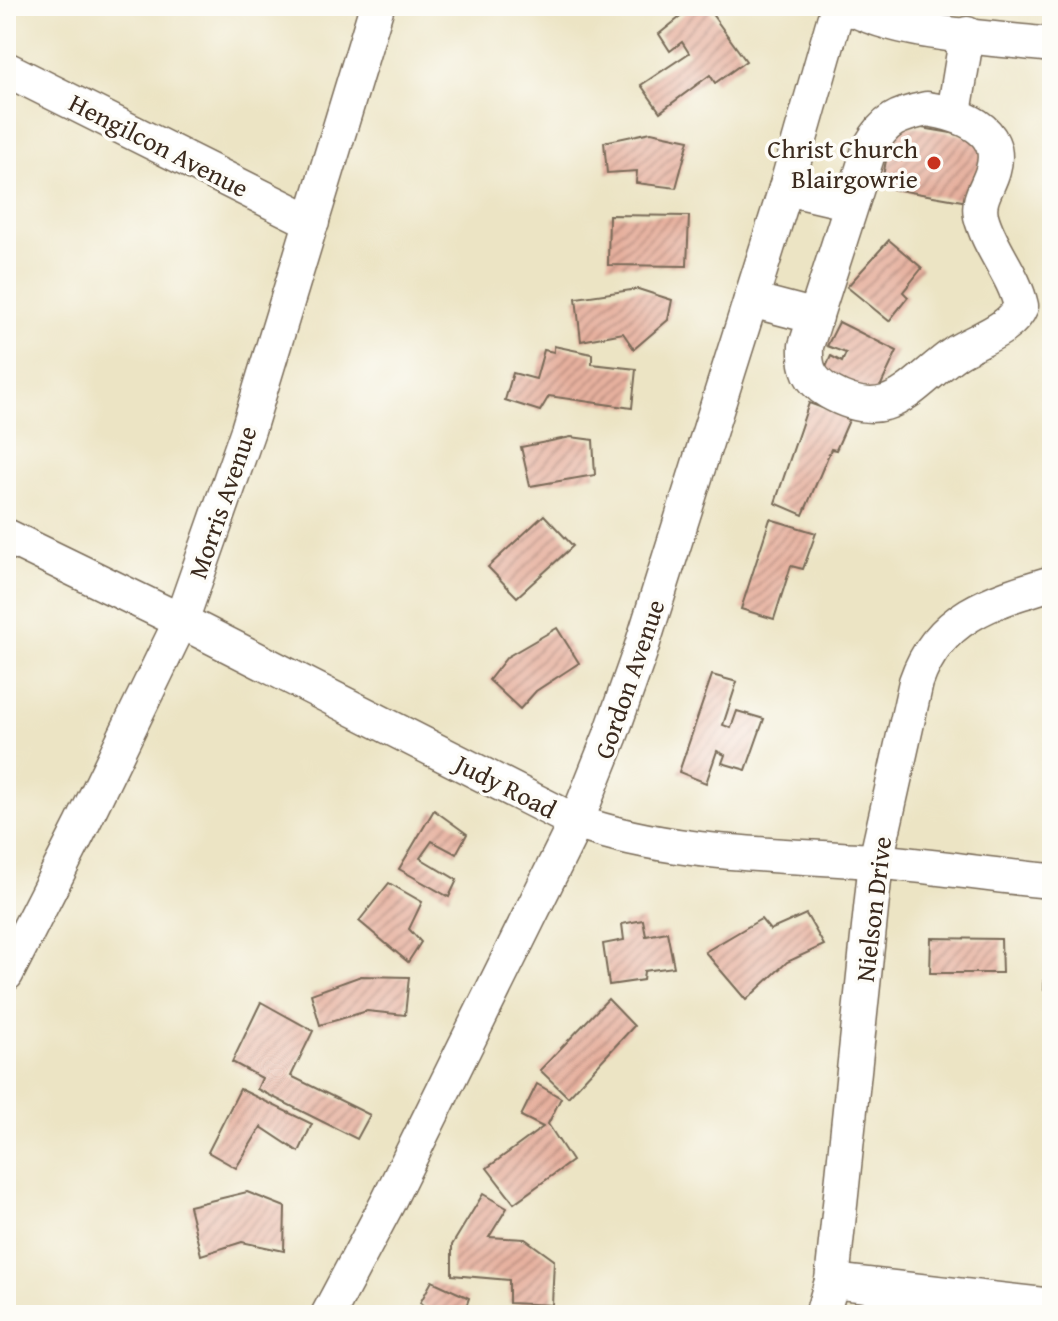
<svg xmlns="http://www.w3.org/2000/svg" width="1058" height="1321" viewBox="0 0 1058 1321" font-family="'Gentium Book Plus',serif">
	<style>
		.building { fill: url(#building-hatch) }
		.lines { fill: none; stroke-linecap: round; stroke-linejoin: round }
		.minor-casing { stroke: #796b58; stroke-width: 37 }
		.minor { stroke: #fff; stroke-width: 34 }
		.poi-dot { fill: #c8321e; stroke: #fdfcf7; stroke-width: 3 }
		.labels { text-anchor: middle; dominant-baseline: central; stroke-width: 7; stroke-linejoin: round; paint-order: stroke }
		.street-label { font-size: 26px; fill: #3b2a1e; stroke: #fdfcf7 }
		.poi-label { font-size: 26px; fill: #3b2a1e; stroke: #fdfcf7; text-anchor: end }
	</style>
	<defs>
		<pattern id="building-hatch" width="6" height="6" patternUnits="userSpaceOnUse" patternTransform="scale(2)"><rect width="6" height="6" fill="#e6b09e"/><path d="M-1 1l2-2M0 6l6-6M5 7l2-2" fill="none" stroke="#bc8f80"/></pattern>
	</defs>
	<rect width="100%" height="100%" fill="#fdfcf7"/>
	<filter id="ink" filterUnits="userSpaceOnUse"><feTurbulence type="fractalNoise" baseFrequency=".0125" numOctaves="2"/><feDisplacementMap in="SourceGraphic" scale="16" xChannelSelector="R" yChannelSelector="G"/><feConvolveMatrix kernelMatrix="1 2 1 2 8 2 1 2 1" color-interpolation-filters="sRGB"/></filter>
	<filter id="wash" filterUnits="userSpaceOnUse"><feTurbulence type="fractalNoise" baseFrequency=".006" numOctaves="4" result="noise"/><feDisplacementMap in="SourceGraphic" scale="32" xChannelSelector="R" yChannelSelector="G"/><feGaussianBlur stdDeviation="1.8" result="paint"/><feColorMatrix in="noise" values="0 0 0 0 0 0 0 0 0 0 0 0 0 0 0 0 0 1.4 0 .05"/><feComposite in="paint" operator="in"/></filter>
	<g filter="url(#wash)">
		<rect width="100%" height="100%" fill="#ece4c4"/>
		<g id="blocks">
			<g class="building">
				<polygon points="694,6 706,6 746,61 715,83 710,75 660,112 641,85 689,53 682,42 670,51 659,34"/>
				<polygon points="893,123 986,139 974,203 881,187"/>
				<polygon points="651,132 689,140 676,188 636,183 637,171 607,173 604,142"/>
				<polygon points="609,215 689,216 687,266 608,265"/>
				<polygon points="889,240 922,268 903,292 908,297 889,321 847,287"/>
				<polygon points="638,289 672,300 668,320 634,349 623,333 581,341 576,298"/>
				<polygon points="839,322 897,351 873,402 821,378 831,356 842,362 846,353 827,346"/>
				<polygon points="554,346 592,354 592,364 636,369 632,408 549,396 540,411 505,400 513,373 536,379 544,350 554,352"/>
				<polygon points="809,403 850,418 836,450 831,449 803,515 775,503"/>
				<polygon points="571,437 593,440 595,475 530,486 521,447"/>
				<polygon points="544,515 573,546 517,597 488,567"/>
				<polygon points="770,519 816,533 803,569 791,566 774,619 741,609"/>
				<polygon points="557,628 579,663 536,691 520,709 489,680 507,657"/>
				<polygon points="712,675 737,682 723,725 731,728 737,711 764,719 746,770 722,763 725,755 717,751 706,783 679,772"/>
				<polygon points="434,810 467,834 456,854 432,841 420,858 457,880 449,897 399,869"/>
				<polygon points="389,883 422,902 409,929 421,942 408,962 359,921"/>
				<polygon points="806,914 824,945 787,962 746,1000 705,952 761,919 770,930"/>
				<polygon points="643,920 646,936 667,932 674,967 644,971 643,980 609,985 603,944 624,940 622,924"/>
				<polygon points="931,938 1001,939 1002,973 930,973"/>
				<polygon points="1046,940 1052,941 1052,990 1044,989"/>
				<polygon points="361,976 409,977 405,1015 367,1011 320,1025 311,994"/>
				<polygon points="608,999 634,1026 568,1097 540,1070"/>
				<polygon points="261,1002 313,1031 291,1076 370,1115 357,1139 257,1089 262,1078 232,1062"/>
				<polygon points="537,1084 561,1098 548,1124 572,1161 514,1203 487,1168 543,1127 521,1116"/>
				<polygon points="240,1089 312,1124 299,1152 261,1127 236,1168 208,1152"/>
				<polygon points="247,1192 285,1207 284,1251 242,1242 201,1255 189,1206"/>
				<polygon points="483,1194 507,1208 489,1237 525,1239 554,1260 552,1305 509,1303 509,1280 452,1275 452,1245"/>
				<polygon points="432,1281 469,1298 466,1307 476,1315 438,1315 420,1303"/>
			</g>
		</g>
	</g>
	<g filter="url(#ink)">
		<use href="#blocks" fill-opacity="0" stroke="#796b58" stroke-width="2"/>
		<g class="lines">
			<g class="minor-casing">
				<g id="minor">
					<path d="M 847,6 C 903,36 988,37 1052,45"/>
					<polyline points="6,69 312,222"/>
					<path d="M 927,109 C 959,114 1005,128 993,170 C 989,186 977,198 981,216 C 989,248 1014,274 1021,306 C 1012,329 978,339 957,352 C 910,384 891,427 829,392 C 809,380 805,367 806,346 L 870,147 C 885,120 897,115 927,109 Z"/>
					<polyline points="954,113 967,34"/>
					<polyline points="786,188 851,203"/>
					<polyline points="751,300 816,317"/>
					<path d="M 6,536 L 181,621 L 576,822 C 670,855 772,854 870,861 C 931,865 991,876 1052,881"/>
					<polyline points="6,974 82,825 181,621 248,430 377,6"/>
					<polyline points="832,1281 1052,1306"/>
					<polyline points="328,1315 388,1202 576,822 610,737 640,652 786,188 838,6"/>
					<path d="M 822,1315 L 832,1281 L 876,861 L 916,682 C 938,617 991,601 1052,583"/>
				</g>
			</g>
			<use href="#minor" class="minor"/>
		</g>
	</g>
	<circle class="poi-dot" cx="934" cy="163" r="8"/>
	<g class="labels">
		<g class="street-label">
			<text transform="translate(159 145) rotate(27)">Hengilcon Avenue</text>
			<text transform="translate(222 502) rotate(-71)">Morris Avenue</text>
			<text transform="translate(629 679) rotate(-71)">Gordon Avenue</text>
			<text transform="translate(506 786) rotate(27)">Judy Road</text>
			<text transform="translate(873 909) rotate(-83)">Nielson Drive</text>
		</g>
		<g class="poi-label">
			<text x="918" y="148">Christ Church<tspan x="918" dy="30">Blairgowrie</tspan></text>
		</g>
	</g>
	<rect width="1058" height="1321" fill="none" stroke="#fdfcf7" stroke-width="32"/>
</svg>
